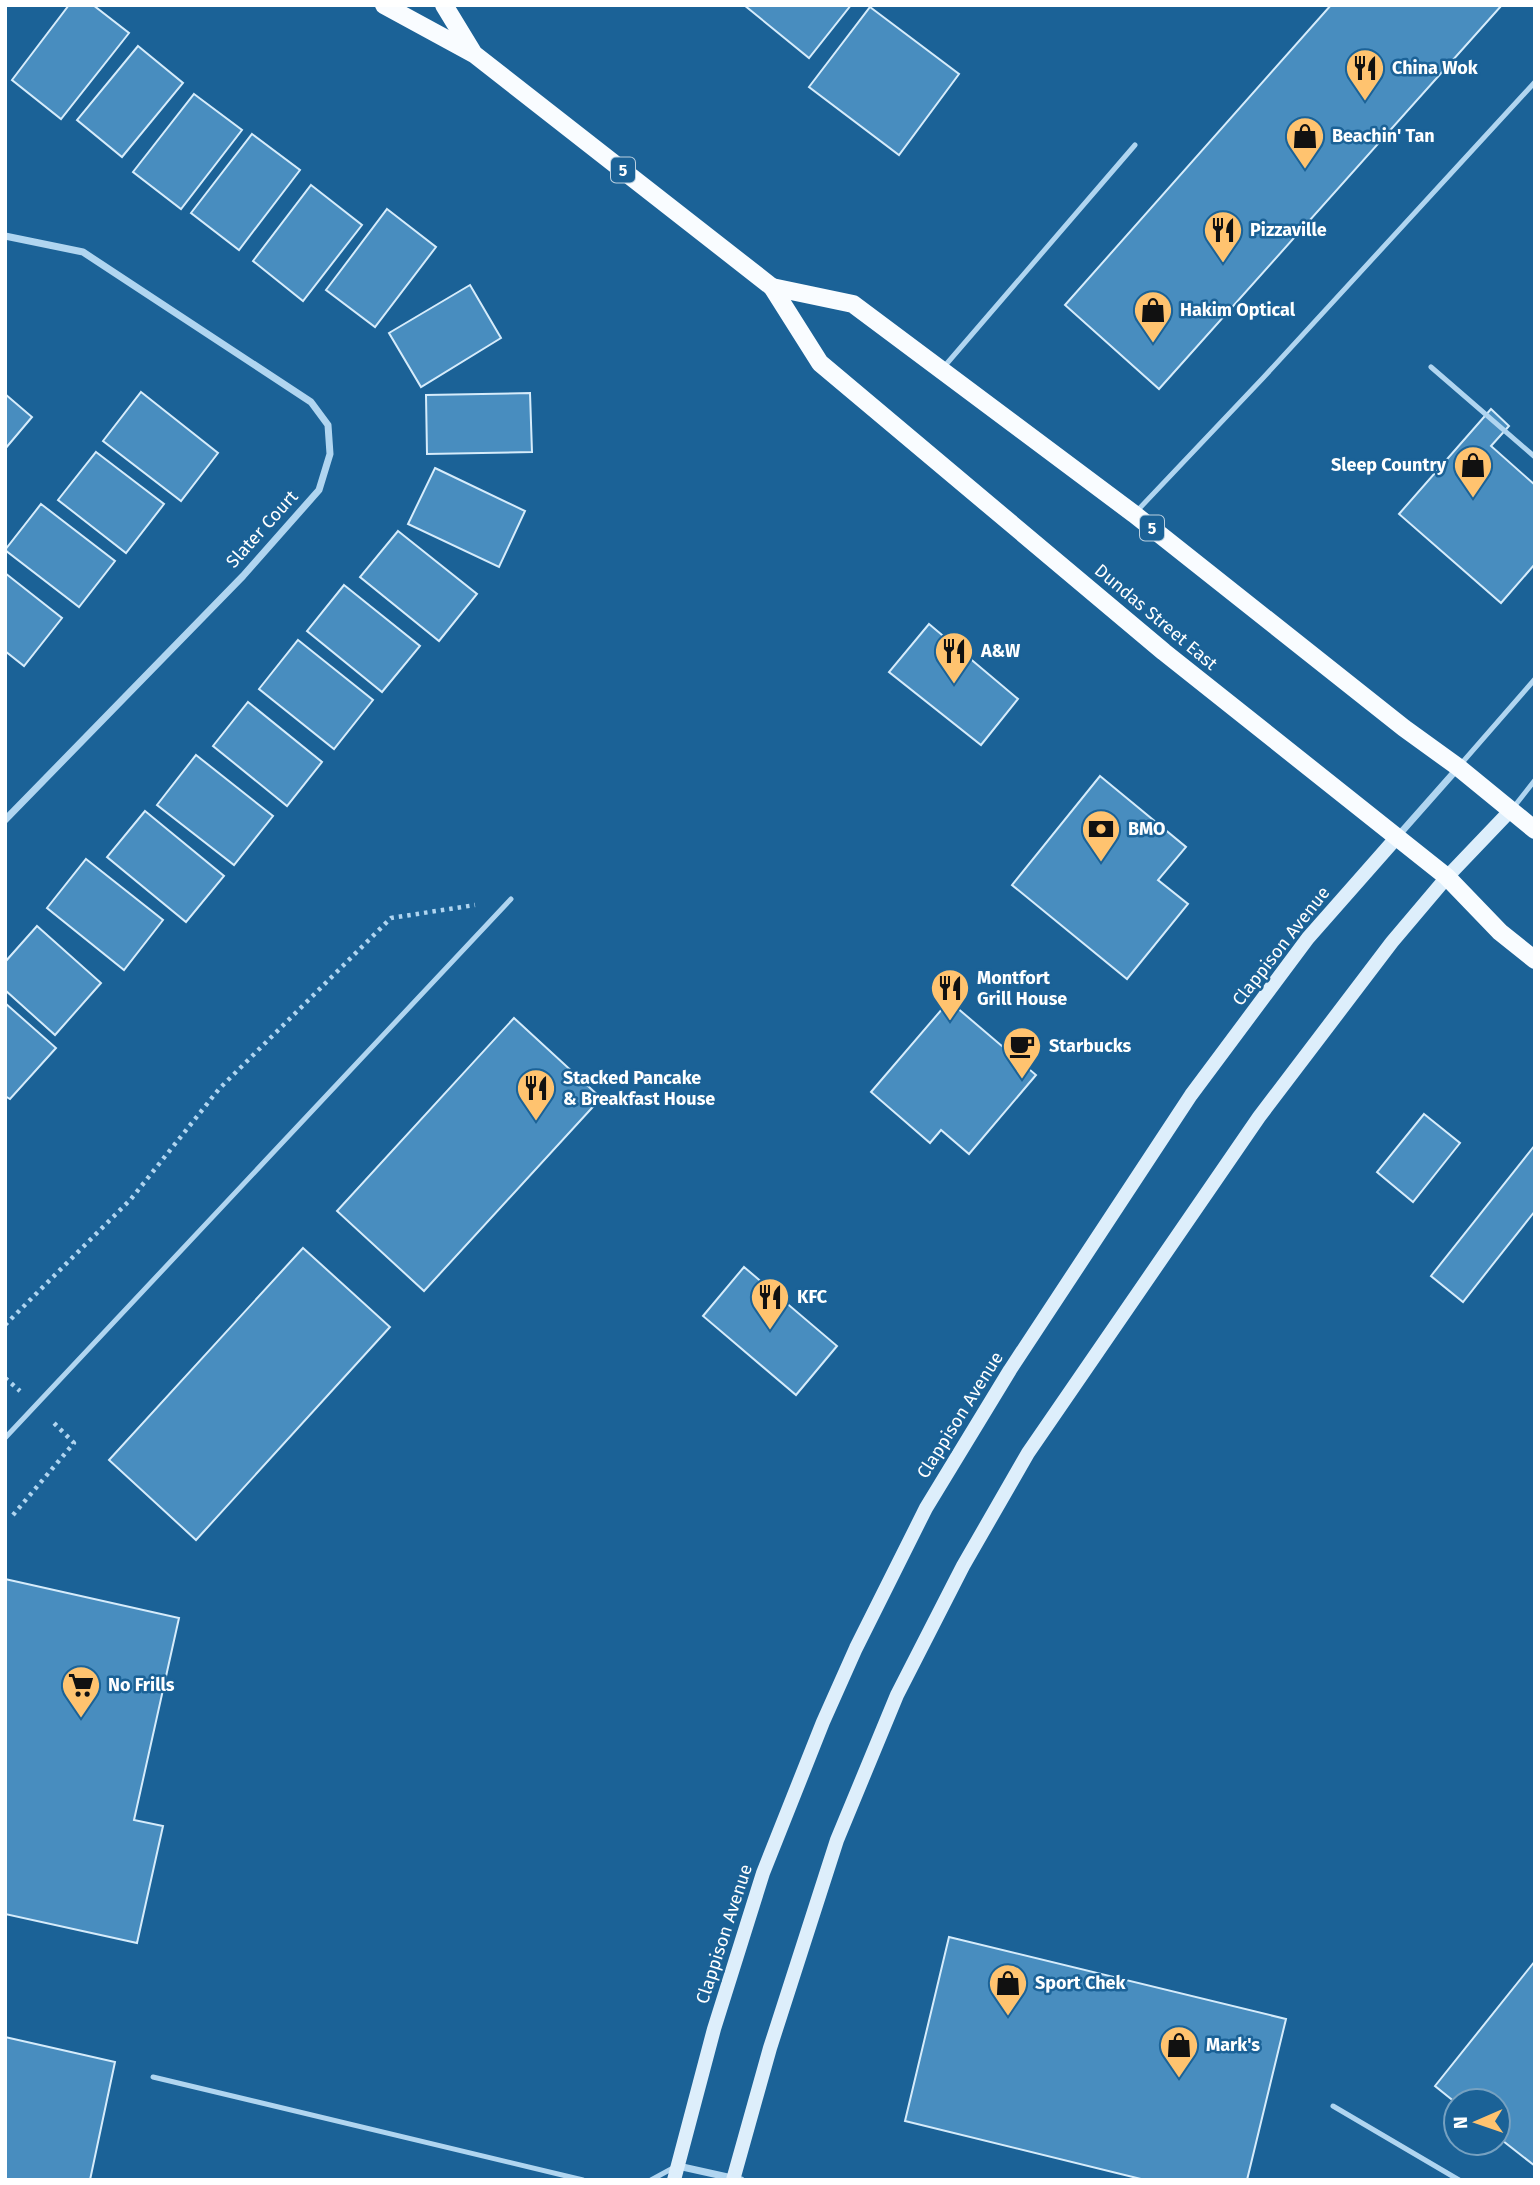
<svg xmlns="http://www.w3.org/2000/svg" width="1540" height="2185" viewBox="0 0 1540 2185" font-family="'Fira Sans',sans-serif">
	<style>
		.building { fill: #488dbf; stroke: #d6ecfb; stroke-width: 2 }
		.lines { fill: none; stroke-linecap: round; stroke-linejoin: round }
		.path { stroke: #b0d5f0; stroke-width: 4.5; stroke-dasharray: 3.5 5; stroke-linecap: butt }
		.service { stroke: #b0d5f0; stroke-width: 5 }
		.minor { stroke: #b0d5f0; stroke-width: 7 }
		.secondary { stroke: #ddeefb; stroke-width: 14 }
		.primary { stroke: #f9fcff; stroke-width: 18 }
		.labels { text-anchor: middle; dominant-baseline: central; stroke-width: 5; stroke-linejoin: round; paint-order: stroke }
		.shield { fill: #1b6297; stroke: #bbd0e0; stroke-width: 2 }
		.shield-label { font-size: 16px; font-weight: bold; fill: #fff }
		.poi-label { font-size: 18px; font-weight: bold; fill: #fff; stroke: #1b6297; text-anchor: start }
		.street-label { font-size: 18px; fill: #fff; stroke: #1b6297 }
	</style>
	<rect width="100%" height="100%" fill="#1b6297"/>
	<g class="building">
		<polygon points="69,5 93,5 129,33 61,119 12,80"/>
		<polygon points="744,5 851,5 809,58"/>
		<polygon points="1331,5 1502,5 1159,389 1065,305"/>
		<polygon points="870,7 959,74 899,155 809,87"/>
		<polygon points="138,46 183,83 122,157 77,120"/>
		<polygon points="194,94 242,130 181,209 133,172"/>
		<polygon points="252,134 300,170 239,250 191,213"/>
		<polygon points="311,185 362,225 303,301 253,261"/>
		<polygon points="387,209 436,247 375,327 326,290"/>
		<polygon points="470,285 501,338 421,387 389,333"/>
		<polygon points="141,392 218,453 181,501 103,441"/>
		<polygon points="530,393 532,452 427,454 426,395"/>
		<polygon points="5,394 32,417 5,449"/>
		<polygon points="1491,409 1509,426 1491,446 1535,485 1535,564 1501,603 1399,514"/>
		<polygon points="96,452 164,504 126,553 58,500"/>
		<polygon points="435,468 525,511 499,567 408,524"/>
		<polygon points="41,504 115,561 79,607 5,550"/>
		<polygon points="398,531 477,594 439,641 360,577"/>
		<polygon points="5,573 62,618 24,666 5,651"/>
		<polygon points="344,585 420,646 382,692 307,631"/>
		<polygon points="929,624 1018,699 981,745 889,672"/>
		<polygon points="298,640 373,700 334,749 259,689"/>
		<polygon points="248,702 322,762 287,806 213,746"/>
		<polygon points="196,755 273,816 234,865 157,805"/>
		<polygon points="1100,776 1186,847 1158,880 1188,904 1127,979 1012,885"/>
		<polygon points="145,811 224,876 186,922 107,857"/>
		<polygon points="86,859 163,920 124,970 47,908"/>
		<polygon points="37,926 101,983 55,1035 5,990 5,962"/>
		<polygon points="949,1001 1036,1075 969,1154 941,1130 930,1143 871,1092"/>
		<polygon points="5,1003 56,1048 10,1099 5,1096"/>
		<polygon points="514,1018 601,1098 424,1291 337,1211"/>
		<polygon points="1424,1114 1460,1143 1413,1202 1377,1172"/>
		<polygon points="1535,1145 1535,1211 1463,1302 1431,1276"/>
		<polygon points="303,1248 390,1327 196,1540 109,1460"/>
		<polygon points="744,1267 837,1346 796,1395 703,1316"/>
		<polygon points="5,1579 179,1618 134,1820 163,1826 137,1943 5,1914"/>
		<polygon points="949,1937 1286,2019 1247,2180 1145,2180 905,2121"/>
		<polygon points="1535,1961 1535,2166 1498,2137 1498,2101 1456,2101 1456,2103 1435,2086"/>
		<polygon points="5,2037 115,2062 90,2180 5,2180"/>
	</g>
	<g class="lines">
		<g class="path">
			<polyline points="5,1325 131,1199 219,1089 391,918 475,905"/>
			<polyline points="5,1378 20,1391"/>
			<polyline points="13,1515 74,1443 52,1421"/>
		</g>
		<g class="service">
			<polyline points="1431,367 1535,457"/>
			<polyline points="943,368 1135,145"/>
			<polyline points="1136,512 1263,378 1535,82"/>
			<polyline points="1461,764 1535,679"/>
			<polyline points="1513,808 1535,780"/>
			<polyline points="5,1438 511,899"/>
			<polyline points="153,2077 583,2180"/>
			<polyline points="1333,2106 1459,2180"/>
			<polyline points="651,2180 673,2168"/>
		</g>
		<g class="minor">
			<polyline points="5,236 83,252 311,402 328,425 330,454 319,490 243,576 5,820"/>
			<polyline points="1397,837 1458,768"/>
			<polyline points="678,2166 741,2180"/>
		</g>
		<g class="secondary">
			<polyline points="674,2180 714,2029 763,1873 823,1722 856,1648 926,1508 1010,1370 1191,1095 1308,938 1397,837"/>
			<polyline points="733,2180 770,2048 837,1840 897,1695 963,1566 1028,1453 1259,1117 1392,942 1447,877 1511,810"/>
		</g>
		<g class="primary">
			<polyline points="384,5 474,54 772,287 820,363 1164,652 1447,877 1500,932 1535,960"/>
			<polyline points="444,5 472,51"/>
			<polyline points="772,287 853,304 1134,514 1404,728 1458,767 1535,830"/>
		</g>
	</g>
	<defs>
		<g id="restaurant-pin" transform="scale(2.0125)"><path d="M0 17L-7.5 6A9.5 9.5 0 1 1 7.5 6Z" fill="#ffc36f" stroke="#1b6297"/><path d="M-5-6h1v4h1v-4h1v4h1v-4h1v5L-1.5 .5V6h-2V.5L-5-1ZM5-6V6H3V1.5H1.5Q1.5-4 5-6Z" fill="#111"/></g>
		<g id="shop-pin" transform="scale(2.0125)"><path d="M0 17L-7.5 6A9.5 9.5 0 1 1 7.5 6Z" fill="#ffc36f" stroke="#1b6297"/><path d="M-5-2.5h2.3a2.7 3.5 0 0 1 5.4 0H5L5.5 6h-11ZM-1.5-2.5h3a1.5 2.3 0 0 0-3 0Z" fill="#111"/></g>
		<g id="bank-pin" transform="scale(2.0125)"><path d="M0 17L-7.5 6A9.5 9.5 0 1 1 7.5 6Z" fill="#ffc36f" stroke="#1b6297"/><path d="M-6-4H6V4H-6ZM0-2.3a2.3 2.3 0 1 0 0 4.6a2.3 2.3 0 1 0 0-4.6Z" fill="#111"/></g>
		<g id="cafe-pin" transform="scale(2.0125)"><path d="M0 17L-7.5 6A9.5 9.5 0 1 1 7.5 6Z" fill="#ffc36f" stroke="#1b6297"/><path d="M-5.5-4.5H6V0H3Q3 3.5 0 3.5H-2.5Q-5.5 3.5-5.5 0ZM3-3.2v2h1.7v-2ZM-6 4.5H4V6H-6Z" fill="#111"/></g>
		<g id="supermarket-pin" transform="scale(2.0125)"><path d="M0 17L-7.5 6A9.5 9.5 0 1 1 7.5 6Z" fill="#ffc36f" stroke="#1b6297"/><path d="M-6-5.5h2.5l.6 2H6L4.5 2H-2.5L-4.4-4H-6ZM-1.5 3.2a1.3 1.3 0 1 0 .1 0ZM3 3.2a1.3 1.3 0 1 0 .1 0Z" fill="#111"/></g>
	</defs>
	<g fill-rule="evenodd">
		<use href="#restaurant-pin" x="1365" y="68"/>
		<use href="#shop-pin" x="1305" y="136"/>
		<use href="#restaurant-pin" x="1223" y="230"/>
		<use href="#shop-pin" x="1153" y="310"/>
		<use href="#shop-pin" x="1473" y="465"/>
		<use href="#restaurant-pin" x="954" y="651"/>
		<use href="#bank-pin" x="1101" y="829"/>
		<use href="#restaurant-pin" x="950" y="988"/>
		<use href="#cafe-pin" x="1022" y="1046"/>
		<use href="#restaurant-pin" x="536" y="1088"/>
		<use href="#restaurant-pin" x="770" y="1297"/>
		<use href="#supermarket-pin" x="81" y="1685"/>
		<use href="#shop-pin" x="1008" y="1983"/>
		<use href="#shop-pin" x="1179" y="2045"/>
	</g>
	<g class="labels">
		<g class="shield">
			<rect x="611" y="157.5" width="24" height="25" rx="5"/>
			<rect x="1140" y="515.5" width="24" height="25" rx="5"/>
		</g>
		<g class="shield-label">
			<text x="623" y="170">5</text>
			<text x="1152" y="528">5</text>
		</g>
		<g class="poi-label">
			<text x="1392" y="68">China Wok</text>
			<text x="1332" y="136">Beachin' Tan</text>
			<text x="1250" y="230">Pizzaville</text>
			<text x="1180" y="310">Hakim Optical</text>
			<text x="1446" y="465" text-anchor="end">Sleep Country</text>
			<text x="981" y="651">A&amp;W</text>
			<text x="1128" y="829">BMO</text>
			<text x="977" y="978">Montfort<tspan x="977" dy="21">Grill House</tspan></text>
			<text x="1049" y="1046">Starbucks</text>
			<text x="563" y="1078">Stacked Pancake<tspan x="563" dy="21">&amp; Breakfast House</tspan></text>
			<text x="797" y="1297">KFC</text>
			<text x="108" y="1685">No Frills</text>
			<text x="1035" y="1983">Sport Chek</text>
			<text x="1206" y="2045">Mark's</text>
		</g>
		<g class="street-label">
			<text transform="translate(262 529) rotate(-48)">Slater Court</text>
			<text transform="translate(1156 617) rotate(40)">Dundas Street East</text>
			<text transform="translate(1281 946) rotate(-52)">Clappison Avenue</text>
			<text transform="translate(960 1415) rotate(-58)">Clappison Avenue</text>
			<text transform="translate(724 1934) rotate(-72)">Clappison Avenue</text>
		</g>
	</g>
	<rect width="1540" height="2185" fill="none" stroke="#ffffff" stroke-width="14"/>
	<g transform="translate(1477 2122) rotate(268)"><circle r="33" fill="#1b6297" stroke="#76a1c1" stroke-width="2"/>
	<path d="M0-5L12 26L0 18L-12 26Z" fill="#ffc36f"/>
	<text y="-10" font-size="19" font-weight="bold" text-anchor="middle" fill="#ffffff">N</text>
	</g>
</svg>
